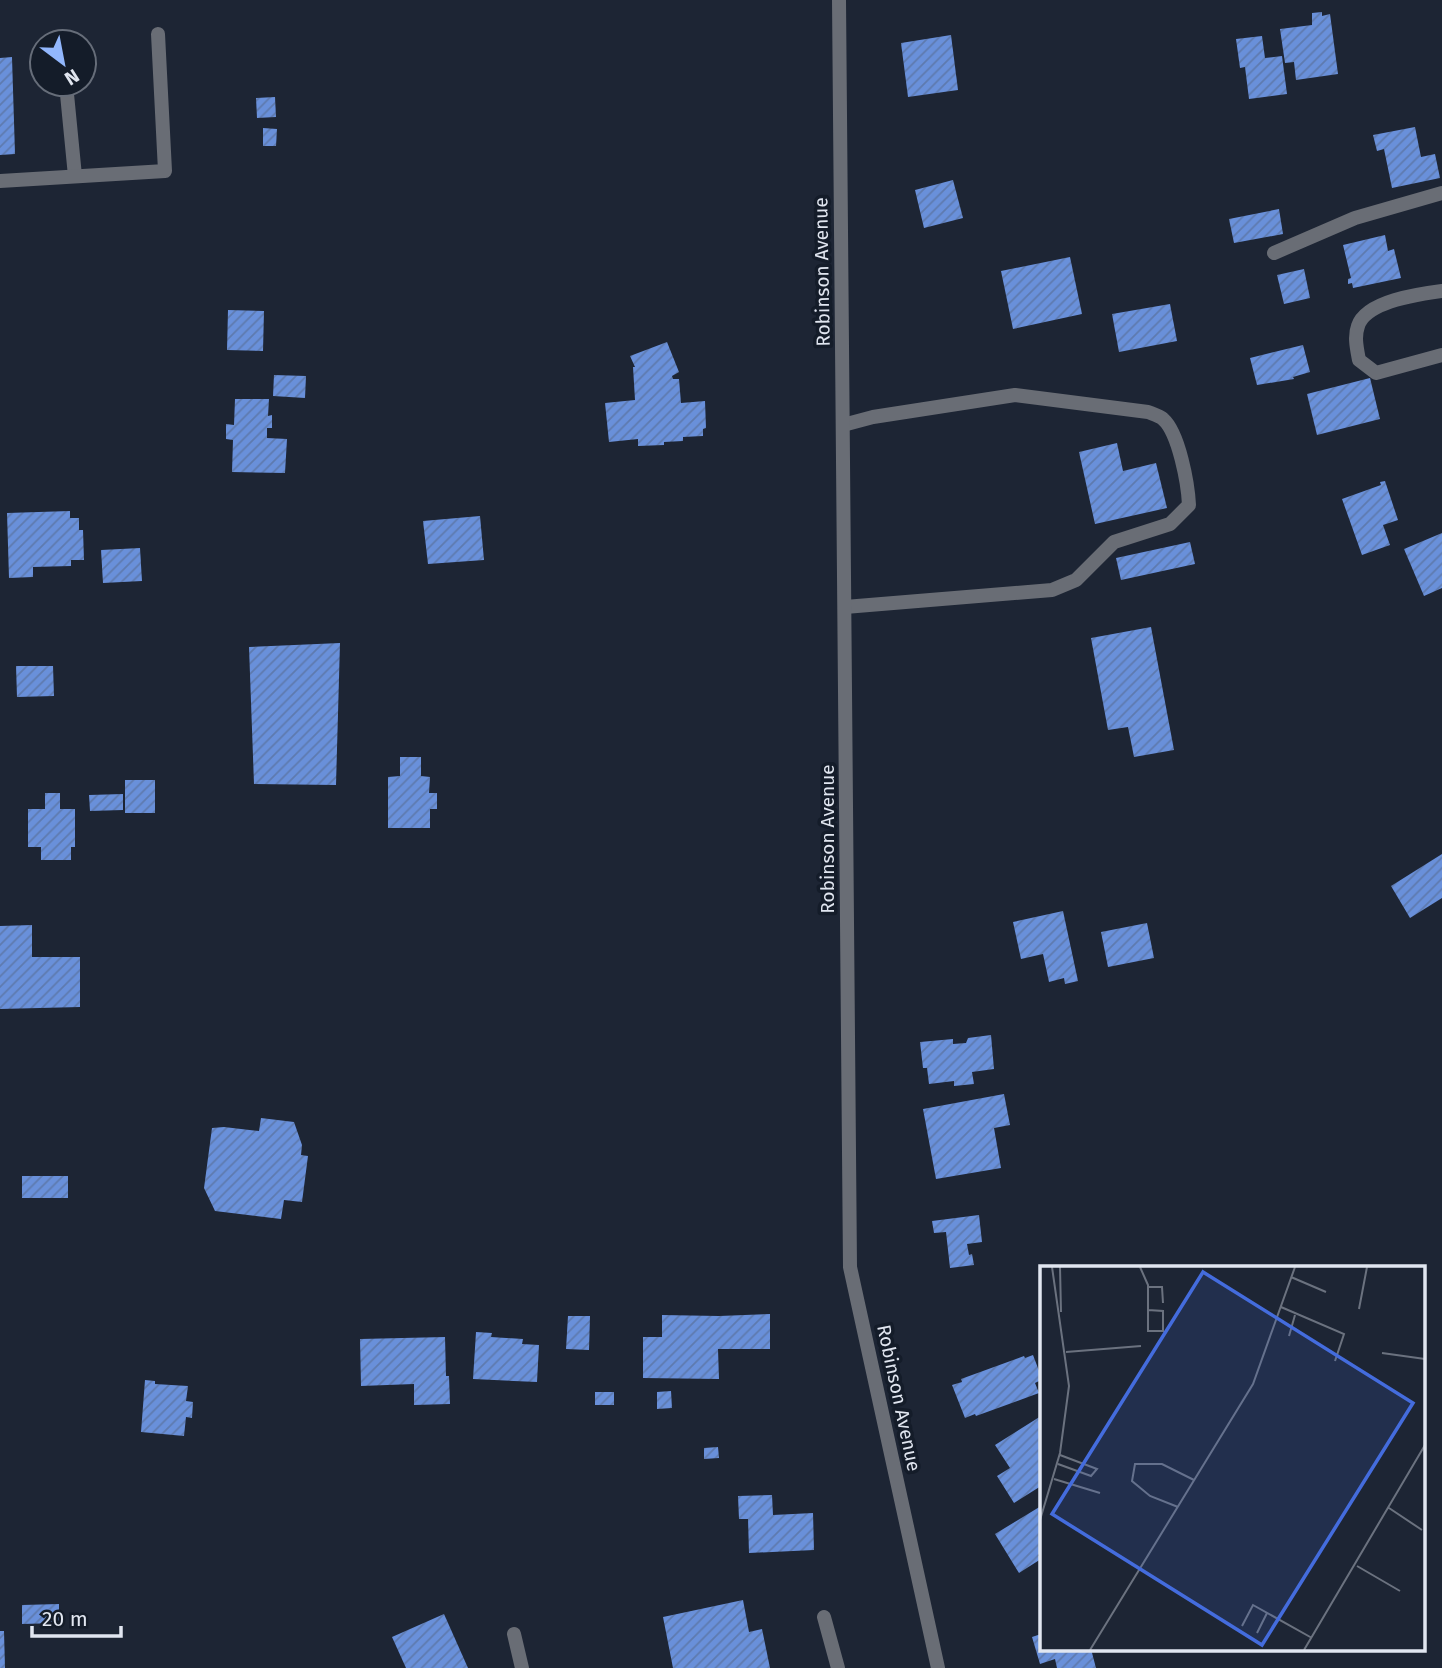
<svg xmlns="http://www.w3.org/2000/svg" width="1442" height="1668" viewBox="0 0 1442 1668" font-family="'Fira Sans',sans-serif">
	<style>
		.building { fill: url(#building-hatch) }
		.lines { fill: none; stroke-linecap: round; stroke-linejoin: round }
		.service { stroke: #696d75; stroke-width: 14 }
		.minor { stroke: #696d75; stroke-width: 14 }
		.labels { text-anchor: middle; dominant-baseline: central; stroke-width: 7; stroke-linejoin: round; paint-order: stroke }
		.street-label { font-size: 19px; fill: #e1e6f0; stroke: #141c29 }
		.inset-road { fill: none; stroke: #6b727f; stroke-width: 2 }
		.view { fill: #446cdd; fill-opacity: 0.15; stroke: #446cdd; stroke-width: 3.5 }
		.inset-edge { fill: none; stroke: #e1e6f0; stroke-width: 3.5 }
	</style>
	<defs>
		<pattern id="building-hatch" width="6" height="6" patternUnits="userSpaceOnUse" patternTransform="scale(1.75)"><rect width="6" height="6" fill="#6990da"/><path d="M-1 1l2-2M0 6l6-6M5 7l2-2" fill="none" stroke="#5e7aae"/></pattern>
	</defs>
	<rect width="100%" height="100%" fill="#1d2534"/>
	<g class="building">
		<polygon points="1322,12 1322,16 1330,14 1338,74 1296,80 1294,62 1285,63 1280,29 1312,25 1312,13"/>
		<polygon points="951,35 958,90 908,97 901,43"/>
		<polygon points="1262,36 1265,58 1282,56 1287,94 1249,99 1245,67 1240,68 1236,39"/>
		<polygon points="12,57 15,154 0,155 0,58"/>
		<polygon points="275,97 276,117 257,118 256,98"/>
		<polygon points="1415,127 1421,157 1435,154 1440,178 1392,188 1384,149 1377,151 1373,135"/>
		<polygon points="263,128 277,129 276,146 263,146"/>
		<polygon points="953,180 963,218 924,228 915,190"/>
		<polygon points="1279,209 1283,234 1234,243 1229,219"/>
		<polygon points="1385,235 1388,251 1394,249 1401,278 1353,288 1352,283 1348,284 1348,279 1351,278 1343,245"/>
		<polygon points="1070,257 1082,314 1013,329 1001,271"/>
		<polygon points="1304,269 1310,298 1284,304 1277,275"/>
		<polygon points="1170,304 1177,341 1119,352 1112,314"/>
		<polygon points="228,310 264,311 263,351 227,350"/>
		<polygon points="667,342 679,372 672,376 673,379 679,379 681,403 705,401 706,428 703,429 703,436 683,437 683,441 664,442 664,445 638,446 638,439 609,442 605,403 635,400 633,367 635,367 630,356"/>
		<polygon points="1303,345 1310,372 1293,377 1294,379 1257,385 1250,358"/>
		<polygon points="274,375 306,376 305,398 273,396"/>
		<polygon points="1370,378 1380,419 1317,435 1307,394"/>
		<polygon points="235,399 269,399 268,416 272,415 272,428 267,428 267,438 287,439 285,473 232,472 233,440 226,439 226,424 234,425"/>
		<polygon points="1117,443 1123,471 1156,463 1167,508 1095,524 1079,452"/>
		<polygon points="1385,481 1398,520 1383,525 1390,545 1362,555 1342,499 1381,485 1380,482"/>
		<polygon points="70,511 70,518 79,518 79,530 83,530 84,560 71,560 71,566 33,567 33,577 9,578 7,513"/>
		<polygon points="480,516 484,560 428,564 423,521"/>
		<polygon points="1442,533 1442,588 1424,596 1404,549"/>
		<polygon points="1190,542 1195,564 1121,580 1116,558"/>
		<polygon points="140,548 142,581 103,583 101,550"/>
		<polygon points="1151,627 1174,750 1134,757 1128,727 1108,730 1091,638"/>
		<polygon points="340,643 336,785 254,784 249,647"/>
		<polygon points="16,666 53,666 54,696 17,697"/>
		<polygon points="400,757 421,757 421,776 430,777 429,793 437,793 437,809 430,809 430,828 388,828 388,777 400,776"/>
		<rect x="125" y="780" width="30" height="33"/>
		<polygon points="45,793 60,793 60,809 75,809 75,847 71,847 71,860 41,860 41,847 28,847 28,809 45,809"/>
		<polygon points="123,794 123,810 90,811 89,795"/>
		<polygon points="1442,854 1442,898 1410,918 1391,886"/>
		<polygon points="1063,911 1078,981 1065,984 1064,978 1049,982 1043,954 1021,959 1013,922"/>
		<polygon points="1147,923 1154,958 1108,967 1101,932"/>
		<polygon points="32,925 32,957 80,957 80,1007 0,1009 0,926"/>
		<polygon points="991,1035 994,1069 972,1072 974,1084 954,1086 954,1081 929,1084 927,1068 923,1068 920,1042 953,1039 953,1044 966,1043 968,1038"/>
		<polygon points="1004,1094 1010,1125 994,1128 1001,1168 936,1179 923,1109"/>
		<polygon points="261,1118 294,1122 302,1145 301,1155 308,1156 302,1202 284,1200 281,1219 215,1211 204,1188 212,1128 224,1127 259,1131"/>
		<rect x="22" y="1176" width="46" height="22"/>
		<polygon points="979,1215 982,1242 967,1244 969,1255 972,1254 974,1265 950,1268 946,1232 934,1233 932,1221"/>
		<polygon points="770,1314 770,1349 718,1349 719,1379 643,1378 643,1337 662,1337 662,1315 719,1316"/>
		<polygon points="568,1316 590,1316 589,1350 566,1349"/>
		<polygon points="476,1332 492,1333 491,1337 523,1339 522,1344 539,1345 537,1382 473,1379"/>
		<polygon points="445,1337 446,1376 449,1376 450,1404 414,1405 414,1384 361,1386 360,1339"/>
		<polygon points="1033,1355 1041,1376 1041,1380 1035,1383 1039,1393 976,1416 975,1414 965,1418 952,1385 962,1382 961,1379 1024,1356 1025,1358"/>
		<polygon points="145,1380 155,1381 155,1384 188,1386 186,1401 193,1402 192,1418 186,1417 184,1436 141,1432"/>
		<polygon points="671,1391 672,1408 657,1409 657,1392"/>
		<rect x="595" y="1392" width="19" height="13"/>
		<polygon points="1041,1416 1041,1486 1014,1503 997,1476 1010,1468 995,1445"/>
		<polygon points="718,1447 719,1458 704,1459 704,1448"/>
		<polygon points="772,1495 773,1515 813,1513 814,1550 749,1553 748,1519 739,1519 738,1496"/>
		<polygon points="1041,1506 1041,1553 1038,1555 1041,1559 1019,1573 995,1534"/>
		<polygon points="743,1600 749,1632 762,1629 770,1668 673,1668 663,1617"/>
		<polygon points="59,1604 59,1623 22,1624 22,1605"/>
		<polygon points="444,1614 468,1668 406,1668 392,1637"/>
		<polygon points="0,1631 4,1631 5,1668 0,1668"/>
		<polygon points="1041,1634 1041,1649 1091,1649 1096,1668 1057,1668 1055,1659 1040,1664 1032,1637"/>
	</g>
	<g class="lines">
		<g class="service">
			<polyline points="66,84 75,176"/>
			<polyline points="0,181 165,171 158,34"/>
			<polyline points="1274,253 1355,218 1442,193"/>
			<path d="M 1442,291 C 1419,294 1366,301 1358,326 C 1354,337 1357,349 1359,360 L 1376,373 L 1442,355"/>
			<path d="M 843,425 L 873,417 L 1015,395 L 1148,412 C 1153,414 1160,416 1163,419 C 1179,433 1188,484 1189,505 L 1170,524 L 1114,542 L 1076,580 L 1052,590 L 845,607"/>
			<polyline points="824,1617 838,1668"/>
			<polyline points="514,1634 522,1668"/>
		</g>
		<polyline class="minor" points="839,0 850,1267 938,1668"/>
	</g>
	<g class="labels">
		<g class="street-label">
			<text transform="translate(822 272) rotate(-91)">Robinson Avenue</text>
			<text transform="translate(827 839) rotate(-90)">Robinson Avenue</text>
			<text transform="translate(899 1398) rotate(78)">Robinson Avenue</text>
		</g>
	</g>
	<g transform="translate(1040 1266)">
		<rect width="385" height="385" fill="#1d2534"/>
		<path class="inset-road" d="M 20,1 L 21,46M 100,1 L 108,19 L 108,65 L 123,65 L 123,45 L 108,44M 251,11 L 286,26M 108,21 L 122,21 L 123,37M 241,41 L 304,68 L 295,95M 319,43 L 327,1M 249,70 L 255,49M 26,86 L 101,80M 342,87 L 385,93M 18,198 L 51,210 L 57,203 L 20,189M 14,213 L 60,227M 138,241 L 110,230 L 92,215 L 95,198 L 122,198 L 154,214M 349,242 L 382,264M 0,254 L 20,187 L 29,120 L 12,1M 317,300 L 360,325M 202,360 L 213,339 L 272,372M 217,367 L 227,347M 50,384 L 213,118 L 255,1M 264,384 L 385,179"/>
		<path class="view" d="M 163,6 L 373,137 L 222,379 L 12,248 Z"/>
		<rect width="385" height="385" class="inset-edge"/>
	</g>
	<g transform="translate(63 63) rotate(148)"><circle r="33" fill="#141c29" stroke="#666d79" stroke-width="2"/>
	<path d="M0-5L12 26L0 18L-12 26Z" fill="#92b7fd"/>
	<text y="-10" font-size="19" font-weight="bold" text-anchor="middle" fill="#e1e6f0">N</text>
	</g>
	<path d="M32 1626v10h89v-10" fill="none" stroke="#e1e6f0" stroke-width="3.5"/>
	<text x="42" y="1626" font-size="21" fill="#e1e6f0" stroke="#141c29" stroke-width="5" paint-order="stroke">20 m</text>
</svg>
